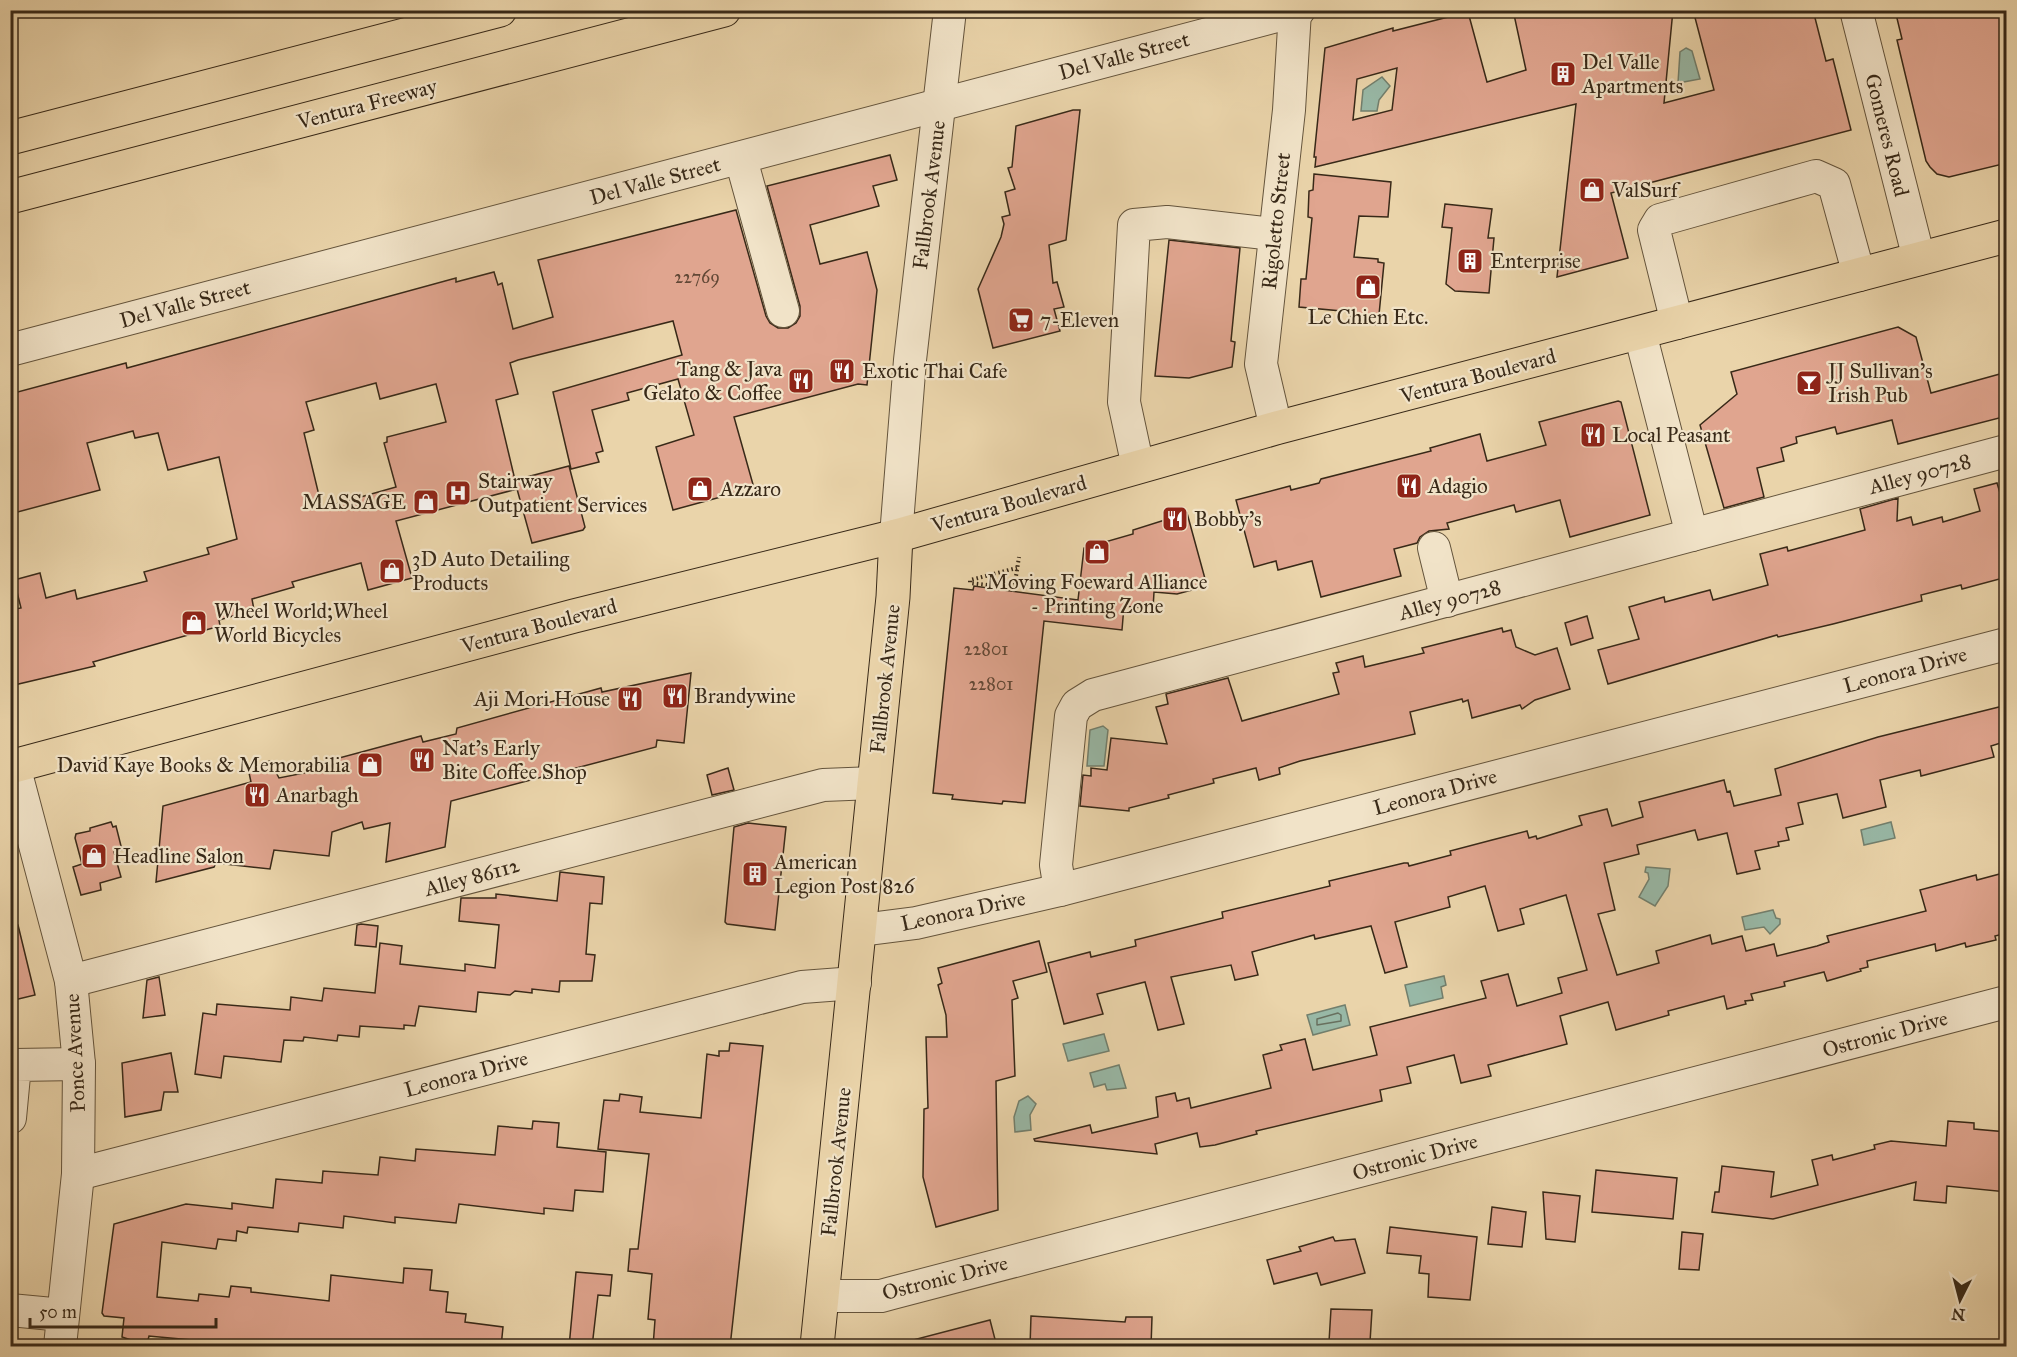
<svg xmlns="http://www.w3.org/2000/svg" width="2017" height="1357" viewBox="0 0 2017 1357" font-family="'IM FELL Great Primer',serif">
	<style>
		.water { fill: #98b8a6; stroke: #727f6d; stroke-width: 1.5 }
		.lines { fill: none; stroke-linecap: round; stroke-linejoin: round }
		.shore { stroke: #68705f; stroke-width: 1.5 }
		.building { fill: #e0a58f; stroke: #382918; stroke-width: 1.5; fill-rule: evenodd }
		.minor-casing { stroke: #64543c; stroke-width: 34 }
		.major-casing { stroke: #382918; stroke-width: 35 }
		.highway-casing { stroke: #382918; stroke-width: 35 }
		.path { stroke: #382918; stroke-width: 4; stroke-dasharray: 1.5 3; stroke-linecap: butt }
		.minor { stroke: #f1e3c8; stroke-width: 32 }
		.major { stroke: #ead4aa; stroke-width: 33 }
		.highway { stroke: #ead4aa; stroke-width: 33 }
		.labels { text-anchor: middle; dominant-baseline: central; stroke-width: 4.5; stroke-linejoin: round; paint-order: stroke }
		.number-label { font-size: 18px; fill: #624836 }
		.street-label { font-size: 21px; fill: #382918; stroke: #f1e3c8 }
		.poi-label { font-size: 21px; fill: #382918; stroke: #f1e3c8; text-anchor: start }
	</style>
	<rect width="100%" height="100%" fill="#ead4aa"/>
	<filter id="stains"><feTurbulence type="fractalNoise" baseFrequency=".00333" numOctaves="4"/><feColorMatrix values="0 0 0 0 .2 0 0 0 0 .09 0 0 0 0 .02 0 0 0 .5 -.17"/></filter>
	<radialGradient id="worn" r=".72"><stop offset=".6" stop-color="#630" stop-opacity="0"/><stop offset="1" stop-color="#630" stop-opacity=".3"/></radialGradient>
	<g class="water">
		<polygon points="1686,48 1692,51 1700,79 1678,83 1680,52"/>
		<polygon points="1382,77 1390,86 1379,100 1377,111 1361,111 1363,90"/>
		<polygon points="1103,726 1108,730 1104,766 1087,766 1090,730"/>
		<polygon points="1891,822 1895,838 1864,845 1861,830"/>
		<polygon points="1646,867 1670,869 1668,886 1655,906 1639,897 1649,879 1648,873 1645,872"/>
		<polygon points="1773,910 1776,918 1780,919 1780,924 1770,934 1764,927 1745,930 1742,917"/>
		<polygon points="1444,976 1446,985 1441,987 1443,998 1410,1006 1405,985"/>
		<polygon points="1345,1005 1350,1025 1313,1035 1307,1015"/>
		<polygon points="1104,1034 1109,1051 1068,1061 1063,1044"/>
		<polygon points="1119,1065 1126,1088 1107,1090 1105,1084 1094,1087 1090,1073"/>
		<polygon points="1028,1096 1036,1104 1030,1115 1031,1130 1015,1132 1014,1117 1019,1101"/>
	</g>
	<g class="lines">
		<polygon class="shore" points="1338,1013 1341,1015 1341,1021 1317,1025 1317,1019"/>
	</g>
	<g class="building">
		<path d="M 1513,10 L 1673,10 L 1664,103 L 1714,90 L 1693,10 L 1813,10 L 1826,61 L 1833,59 L 1851,130 L 1611,193 L 1628,258 L 1557,277 L 1576,104 L 1315,167 L 1316,157 L 1314,157 L 1325,48 L 1393,28 L 1393,31 L 1468,12 L 1487,82 L 1526,70 ZM 1397,68 L 1392,110 L 1353,120 L 1357,79 Z"/>
		<polygon points="1895,10 2007,10 2007,163 1949,177 1937,174 1930,167 1926,161 1897,40 1902,39"/>
		<polygon points="1073,110 1080,110 1066,240 1049,245 1053,283 1057,282 1064,307 1054,309 1060,331 993,348 978,289 1001,237 1004,224 1002,217 1010,215 1005,192 1015,189 1008,168 1012,167 1016,126"/>
		<path d="M 890,155 L 897,180 L 873,186 L 879,206 L 810,225 L 820,264 L 867,252 L 877,290 L 867,385 L 858,384 L 734,417 L 754,488 L 673,510 L 656,447 L 694,435 L 678,379 L 627,393 L 629,400 L 592,410 L 603,451 L 596,453 L 599,462 L 571,469 L 553,392 L 682,355 L 673,321 L 518,360 L 510,363 L 518,394 L 496,400 L 515,480 L 569,466 L 585,527 L 583,530 L 532,543 L 517,489 L 396,521 L 412,578 L 368,590 L 361,563 L 292,582 L 294,587 L 252,599 L 254,610 L 219,620 L 220,626 L 93,662 L 95,666 L 10,686 L 10,610 L 21,608 L 14,580 L 40,573 L 46,598 L 75,590 L 77,599 L 147,581 L 144,572 L 209,554 L 207,548 L 237,539 L 219,457 L 168,470 L 158,433 L 135,438 L 133,431 L 87,443 L 100,490 L 10,514 L 10,394 L 126,363 L 127,368 L 456,278 L 456,282 L 494,272 L 498,285 L 502,283 L 513,329 L 553,317 L 538,260 L 736,210 L 766,316 L 770,323 L 778,328 L 788,328 L 796,323 L 800,316 L 800,306 L 767,186 ZM 376,383 L 380,399 L 436,384 L 446,422 L 387,437 L 387,442 L 384,443 L 396,487 L 322,508 L 304,433 L 314,430 L 306,402 Z"/>
		<polygon points="1314,174 1391,182 1388,217 1359,216 1354,257 1378,259 1378,262 1384,263 1378,325 1350,322 1352,312 1299,307 1301,279 1306,279 1312,218 1308,217 1309,191 1313,190"/>
		<polygon points="1445,204 1492,209 1488,238 1494,238 1489,293 1455,291 1446,284 1452,228 1442,227"/>
		<polygon points="1169,240 1240,248 1231,341 1235,342 1232,367 1189,378 1155,376"/>
		<polygon points="1898,327 1916,337 1931,393 2007,372 2007,416 1898,444 1892,420 1837,434 1835,427 1796,437 1797,443 1781,448 1784,461 1757,468 1764,497 1724,508 1700,425 1737,394 1731,372"/>
		<polygon points="1618,401 1621,402 1650,515 1570,537 1560,500 1516,512 1514,505 1447,523 1449,529 1429,531 1420,537 1417,543 1394,549 1401,576 1321,597 1312,561 1278,570 1276,561 1254,567 1236,500 1290,486 1291,490 1319,483 1321,479 1431,451 1430,448 1480,434 1487,461 1546,445 1539,422"/>
		<polygon points="1997,483 2007,516 2007,577 1962,589 1961,585 1921,595 1922,601 1833,624 1778,637 1777,635 1608,684 1598,650 1639,639 1629,607 1664,597 1665,602 1710,590 1713,600 1768,585 1760,554 1787,547 1788,551 1865,530 1860,509 1898,498 1897,521 1911,517 1913,525 1942,517 1943,522 1980,511 1974,489"/>
		<polygon points="1187,513 1207,586 1177,594 1154,592 1153,609 1124,606 1122,630 1044,621 1025,803 1003,801 1002,804 952,799 953,795 933,793 954,588 973,590 974,586 1078,600 1084,548 1133,534 1133,530"/>
		<polygon points="1587,616 1593,638 1571,645 1565,623"/>
		<polygon points="1502,628 1503,632 1511,630 1516,647 1535,655 1557,648 1570,689 1535,700 1522,709 1520,705 1472,718 1468,700 1463,702 1462,699 1410,712 1415,734 1300,761 1279,768 1280,774 1259,780 1256,768 1213,779 1214,783 1168,795 1169,798 1129,808 1129,811 1080,806 1083,775 1091,776 1091,768 1107,770 1111,738 1167,744 1156,707 1168,704 1166,694 1228,678 1242,721 1339,694 1333,673 1339,672 1336,663 1363,656 1365,667 1424,653 1422,648"/>
		<polygon points="691,673 684,743 657,740 656,747 451,801 445,847 386,862 390,823 364,829 362,822 332,832 329,856 274,850 270,869 216,863 214,867 156,882 163,806 251,782 248,768 270,761 279,778 340,766 339,758 421,736 423,742 456,734 457,728 601,688 602,692"/>
		<polygon points="2007,705 2007,741 1991,746 1994,757 1921,776 1920,770 1880,780 1886,807 1843,818 1837,794 1798,803 1803,824 1786,828 1789,840 1778,842 1779,846 1755,851 1760,869 1737,874 1727,833 1698,840 1695,830 1637,845 1639,854 1604,863 1615,910 1598,914 1617,975 1659,963 1656,951 1710,935 1712,944 1742,936 1746,951 1774,944 1777,956 1817,946 1829,942 1827,936 1926,911 1920,890 1976,875 1977,880 2007,872 2007,933 1995,936 1996,940 1966,947 1965,943 1936,951 1935,944 1867,961 1868,967 1860,969 1861,971 1827,981 1824,972 1784,982 1785,986 1751,994 1753,1000 1745,1001 1746,1004 1727,1009 1724,996 1668,1011 1669,1015 1616,1030 1608,1002 1560,1016 1567,1044 1488,1065 1491,1076 1461,1083 1454,1055 1407,1067 1411,1083 1380,1090 1382,1101 1256,1131 1257,1134 1215,1145 1200,1147 1197,1133 1155,1144 1157,1154 1035,1141 1034,1139 1090,1125 1092,1133 1158,1117 1156,1097 1175,1093 1177,1101 1189,1098 1191,1108 1271,1088 1263,1055 1282,1050 1280,1045 1305,1039 1313,1070 1377,1055 1370,1027 1486,998 1481,981 1508,974 1517,1006 1562,993 1558,978 1587,970 1566,895 1520,909 1524,924 1498,931 1485,886 1448,897 1450,907 1395,922 1407,967 1385,973 1371,926 1315,939 1314,935 1252,952 1258,975 1235,980 1231,965 1171,977 1184,1024 1158,1030 1145,982 1097,994 1103,1014 1064,1024 1048,963 1090,952 1091,957 1136,946 1135,940 1223,918 1222,912 1330,886 1329,881 1404,863 1408,863 1409,866 1451,855 1450,851 1492,840 1527,831 1529,838 1536,836 1537,839 1582,825 1579,816 1607,809 1612,826 1643,817 1639,802 1724,780 1727,792 1730,791 1734,806 1781,795 1775,769 1878,737"/>
		<polygon points="728,768 734,790 712,795 707,775"/>
		<polygon points="111,822 113,827 116,826 122,850 114,852 121,877 100,883 101,890 81,895 73,867 82,864 75,838 76,834 90,831 90,828"/>
		<polygon points="748,823 786,827 775,930 727,924 725,922 734,827"/>
		<polygon points="560,872 604,877 602,904 590,903 586,954 595,955 592,981 560,981 559,992 532,989 532,993 515,991 510,995 478,992 476,1012 419,1006 415,1026 404,1025 404,1029 360,1026 359,1037 338,1035 337,1041 304,1037 303,1041 284,1040 281,1062 224,1056 221,1078 195,1074 203,1013 216,1015 217,1004 290,1010 291,997 322,1001 324,988 375,993 380,943 402,946 400,964 465,971 465,964 495,968 499,925 459,921 461,898 496,898 496,894 557,901"/>
		<polygon points="361,924 378,926 376,947 355,945 357,925"/>
		<polygon points="18,925 35,995 10,1001 10,926"/>
		<polygon points="1039,941 1047,972 1013,981 1018,998 1012,1000 1015,1076 996,1081 998,1210 936,1227 923,1177 924,1109 928,1108 926,1037 947,1037 946,1015 938,985 942,983 938,968"/>
		<polygon points="159,977 165,1015 143,1018 147,980"/>
		<polygon points="730,1043 763,1046 730,1347 653,1347 655,1320 648,1319 652,1274 628,1271 630,1249 638,1249 649,1154 598,1149 604,1100 619,1101 620,1094 642,1097 640,1112 701,1118 707,1054 719,1056 719,1051 729,1051"/>
		<polygon points="171,1053 178,1092 164,1092 161,1110 125,1117 122,1063"/>
		<polygon points="533,1121 559,1123 557,1147 606,1152 603,1192 575,1190 573,1211 544,1208 544,1214 459,1204 456,1223 395,1217 395,1223 344,1216 343,1228 299,1223 298,1232 248,1227 247,1233 237,1231 236,1241 218,1239 216,1249 162,1242 157,1297 198,1301 199,1294 229,1297 231,1286 251,1288 251,1292 329,1301 331,1275 403,1283 404,1268 432,1270 430,1290 448,1292 446,1312 466,1314 465,1322 503,1327 501,1347 301,1347 241,1342 240,1347 190,1347 191,1340 149,1336 148,1340 134,1341 122,1337 124,1318 104,1316 102,1313 114,1224 186,1204 232,1209 232,1203 273,1208 276,1179 322,1183 323,1171 378,1175 380,1157 415,1161 416,1149 495,1155 498,1126 532,1129"/>
		<polygon points="1948,1121 1974,1123 1974,1129 2007,1132 2007,1192 1947,1186 1946,1203 1914,1200 1916,1182 1773,1219 1712,1212 1715,1192 1719,1192 1722,1166 1774,1172 1771,1197 1818,1185 1812,1160 1832,1155 1833,1160 1875,1149 1874,1145 1891,1141 1946,1146"/>
		<polygon points="1596,1170 1677,1178 1673,1219 1592,1212"/>
		<polygon points="1543,1192 1580,1196 1575,1242 1546,1239"/>
		<polygon points="1492,1207 1526,1212 1522,1247 1488,1244"/>
		<polygon points="1390,1227 1477,1237 1470,1300 1428,1297 1429,1274 1419,1273 1421,1256 1387,1253"/>
		<polygon points="1682,1232 1703,1234 1699,1270 1679,1269"/>
		<polygon points="1333,1237 1335,1241 1355,1239 1365,1273 1321,1285 1317,1273 1274,1284 1267,1260 1301,1251 1299,1247"/>
		<polygon points="576,1272 612,1275 610,1296 598,1295 592,1347 569,1347"/>
		<polygon points="1331,1309 1372,1310 1370,1342 1329,1342"/>
		<polygon points="1031,1316 1125,1322 1126,1317 1152,1317 1151,1347 1030,1347"/>
		<polygon points="990,1320 997,1347 914,1347 913,1340"/>
	</g>
	<g class="lines">
		<g class="minor-casing">
			<g id="minor">
				<polyline points="1856,10 1919,259"/>
				<polyline points="741,159 783,311"/>
				<polyline points="1677,323 1654,230 1660,220 1816,176 1834,184 1859,275"/>
				<polyline points="1640,333 1692,535"/>
				<polyline points="10,350 1299,10"/>
				<polyline points="1276,428 1261,364 1289,110 1295,11"/>
				<polyline points="1138,467 1124,402 1134,225 1167,222 1274,234"/>
				<polyline points="896,536 910,360 950,10"/>
				<polyline points="1434,548 1447,601"/>
				<polyline points="14,766 71,981 79,1064 78,1174 60,1346"/>
				<polyline points="1060,890 1056,865 1071,716 1077,705 1093,695 2006,451"/>
				<polyline points="861,930 916,923 1060,890 2006,644"/>
				<polyline points="71,981 823,785 874,783"/>
				<polyline points="10,1118 15,1065 79,1064"/>
				<polyline points="78,1174 802,987 855,983"/>
				<polyline points="822,1296 881,1296 892,1293 2006,1002"/>
				<polyline points="10,1310 63,1315"/>
			</g>
		</g>
		<g class="major-casing">
			<g id="major">
				<polyline points="10,767 574,616 896,536 1276,428 2006,236"/>
				<polyline points="817,1346 893,597 896,536"/>
			</g>
		</g>
		<g class="highway-casing">
			<g id="highway">
				<polyline points="10,138 500,10"/>
				<polyline points="10,197 724,10"/>
			</g>
		</g>
		<g class="path">
			<polyline points="1014,588 970,583 970,580 1017,568"/>
			<polyline points="1014,589 1019,557"/>
		</g>
		<use href="#minor" class="minor"/>
		<use href="#major" class="major"/>
		<use href="#highway" class="highway"/>
	</g>
	<defs>
		<g id="building-square" transform="scale(1.35)"><rect x="-9" y="-9" width="18" height="18" rx="4" fill="#8f2418" stroke="#f1e3c8"/><path d="M-4-6H4V6H1V3H-1V6H-4ZM-2.5-4.3h1.7v1.8h-1.7ZM.8-4.3h1.7v1.8H.8ZM-2.5-1h1.7V.8h-1.7ZM.8-1h1.7V.8H.8Z" fill="#fff"/></g>
		<g id="shop-square" transform="scale(1.35)"><rect x="-9" y="-9" width="18" height="18" rx="4" fill="#8f2418" stroke="#f1e3c8"/><path d="M-5-2.5h2.3a2.7 3.5 0 0 1 5.4 0H5L5.5 6h-11ZM-1.5-2.5h3a1.5 2.3 0 0 0-3 0Z" fill="#fff"/></g>
		<g id="supermarket-square" transform="scale(1.35)"><rect x="-9" y="-9" width="18" height="18" rx="4" fill="#8f2418" stroke="#f1e3c8"/><path d="M-6-5.5h2.5l.6 2H6L4.5 2H-2.5L-4.4-4H-6ZM-1.5 3.2a1.3 1.3 0 1 0 .1 0ZM3 3.2a1.3 1.3 0 1 0 .1 0Z" fill="#fff"/></g>
		<g id="restaurant-square" transform="scale(1.35)"><rect x="-9" y="-9" width="18" height="18" rx="4" fill="#8f2418" stroke="#f1e3c8"/><path d="M-5-6h1v4h1v-4h1v4h1v-4h1v5L-1.5 .5V6h-2V.5L-5-1ZM5-6V6H3V1.5H1.5Q1.5-4 5-6Z" fill="#fff"/></g>
		<g id="bar-square" transform="scale(1.35)"><rect x="-9" y="-9" width="18" height="18" rx="4" fill="#8f2418" stroke="#f1e3c8"/><path d="M-6-5H6L.8 .8V4.5H3.5V6h-7V4.5H-.8V.8Z" fill="#fff"/></g>
		<g id="hospital-square" transform="scale(1.35)"><rect x="-9" y="-9" width="18" height="18" rx="4" fill="#8f2418" stroke="#f1e3c8"/><path d="M-5-5h3v3.5h4V-5h3V5h-3V1.5h-4V5h-3Z" fill="#fff"/></g>
	</defs>
	<g fill-rule="evenodd">
		<use href="#building-square" x="1563" y="74"/>
		<use href="#shop-square" x="1592" y="190"/>
		<use href="#building-square" x="1470" y="261"/>
		<use href="#shop-square" x="1368" y="287"/>
		<use href="#supermarket-square" x="1021" y="320"/>
		<use href="#restaurant-square" x="842" y="371"/>
		<use href="#restaurant-square" x="801" y="381"/>
		<use href="#bar-square" x="1809" y="383"/>
		<use href="#restaurant-square" x="1593" y="435"/>
		<use href="#restaurant-square" x="1409" y="486"/>
		<use href="#shop-square" x="700" y="489"/>
		<use href="#hospital-square" x="458" y="493"/>
		<use href="#shop-square" x="426" y="502"/>
		<use href="#restaurant-square" x="1175" y="519"/>
		<use href="#shop-square" x="1097" y="552"/>
		<use href="#shop-square" x="392" y="571"/>
		<use href="#shop-square" x="194" y="623"/>
		<use href="#restaurant-square" x="675" y="696"/>
		<use href="#restaurant-square" x="630" y="699"/>
		<use href="#restaurant-square" x="422" y="760"/>
		<use href="#shop-square" x="370" y="765"/>
		<use href="#restaurant-square" x="257" y="795"/>
		<use href="#shop-square" x="94" y="856"/>
		<use href="#building-square" x="755" y="874"/>
	</g>
	<g class="labels">
		<g class="number-label">
			<text x="697" y="277">22769</text>
			<text x="986" y="649">22801</text>
			<text x="991" y="684">22801</text>
		</g>
		<g class="street-label">
			<text transform="translate(1124 56) rotate(-15)">Del Valle Street</text>
			<text transform="translate(367 104) rotate(-15)">Ventura Freeway</text>
			<text transform="translate(1887 135) rotate(76)">Gomeres Road</text>
			<text transform="translate(655 181) rotate(-15)">Del Valle Street</text>
			<text transform="translate(929 195) rotate(-83)">Fallbrook Avenue</text>
			<text transform="translate(1276 221) rotate(-84)">Rigoletto Street</text>
			<text transform="translate(185 304) rotate(-15)">Del Valle Street</text>
			<text transform="translate(1478 376) rotate(-15)">Ventura Boulevard</text>
			<text transform="translate(1920 474) rotate(-15)">Alley 90728</text>
			<text transform="translate(1009 504) rotate(-16)">Ventura Boulevard</text>
			<text transform="translate(1450 600) rotate(-15)">Alley 90728</text>
			<text transform="translate(539 626) rotate(-15)">Ventura Boulevard</text>
			<text transform="translate(1905 670) rotate(-15)">Leonora Drive</text>
			<text transform="translate(885 679) rotate(-84)">Fallbrook Avenue</text>
			<text transform="translate(1435 792) rotate(-15)">Leonora Drive</text>
			<text transform="translate(472 877) rotate(-15)">Alley 86112</text>
			<text transform="translate(963 911) rotate(-12)">Leonora Drive</text>
			<text transform="translate(1885 1034) rotate(-15)">Ostronic Drive</text>
			<text transform="translate(75 1053) rotate(-93)">Ponce Avenue</text>
			<text transform="translate(466 1074) rotate(-15)">Leonora Drive</text>
			<text transform="translate(1415 1157) rotate(-15)">Ostronic Drive</text>
			<text transform="translate(836 1162) rotate(-84)">Fallbrook Avenue</text>
			<text transform="translate(945 1278) rotate(-14)">Ostronic Drive</text>
		</g>
		<g class="poi-label">
			<text x="1582" y="62">Del Valle<tspan x="1582" dy="24">Apartments</tspan></text>
			<text x="1612" y="190">ValSurf</text>
			<text x="1490" y="261">Enterprise</text>
			<text x="1368" y="317" text-anchor="middle">Le Chien Etc.</text>
			<text x="1040" y="320">7-Eleven</text>
			<text x="782" y="369" text-anchor="end">Tang &amp; Java<tspan x="782" dy="24">Gelato &amp; Coffee</tspan></text>
			<text x="862" y="371">Exotic Thai Cafe</text>
			<text x="1828" y="371">JJ Sullivan's<tspan x="1828" dy="24">Irish Pub</tspan></text>
			<text x="1612" y="435">Local Peasant</text>
			<text x="478" y="481">Stairway<tspan x="478" dy="24">Outpatient Services</tspan></text>
			<text x="1428" y="486">Adagio</text>
			<text x="720" y="489">Azzaro</text>
			<text x="406" y="502" text-anchor="end">MASSAGE</text>
			<text x="1194" y="519">Bobby's</text>
			<text x="412" y="559">3D Auto Detailing<tspan x="412" dy="24">Products</tspan></text>
			<text x="1097" y="582" text-anchor="middle">Moving Foeward Alliance<tspan x="1097" dy="24">- Printing Zone</tspan></text>
			<text x="214" y="611">Wheel World;Wheel<tspan x="214" dy="24">World Bicycles</tspan></text>
			<text x="694" y="696">Brandywine</text>
			<text x="610" y="699" text-anchor="end">Aji Mori House</text>
			<text x="442" y="748">Nat's Early<tspan x="442" dy="24">Bite Coffee Shop</tspan></text>
			<text x="350" y="765" text-anchor="end">David Kaye Books &amp; Memorabilia</text>
			<text x="276" y="795">Anarbagh</text>
			<text x="113" y="856">Headline Salon</text>
			<text x="774" y="862">American<tspan x="774" dy="24">Legion Post 826</tspan></text>
		</g>
	</g>
	<rect width="2017" height="1357" fill="none" stroke="#ead4aa" stroke-width="36"/>
	<rect x="12" y="12" width="1993" height="1333" fill="none" stroke="#382918" stroke-width="3"/>
	<rect x="18" y="18" width="1981" height="1321" fill="none" stroke="#382918" stroke-width="1.5"/>
	<g transform="translate(1960 1300) rotate(186)" stroke="#f1e3c8" stroke-width="4.5" paint-order="stroke">
	<path d="M0-4.5L10 22L0 15L-10 22Z" fill="#382918"/>
	<text y="-9" font-size="16" font-weight="bold" text-anchor="middle" fill="#382918">N</text>
	</g>
	<path d="M30 1318v9h186v-9" fill="none" stroke="#382918" stroke-width="3"/>
	<text x="39" y="1318" font-size="18" fill="#382918" stroke="#f1e3c8" stroke-width="4.5" paint-order="stroke">50 m</text>
	<rect width="100%" height="100%" filter="url(#stains)"/>
	<rect width="100%" height="100%" fill="url(#worn)"/>
</svg>
